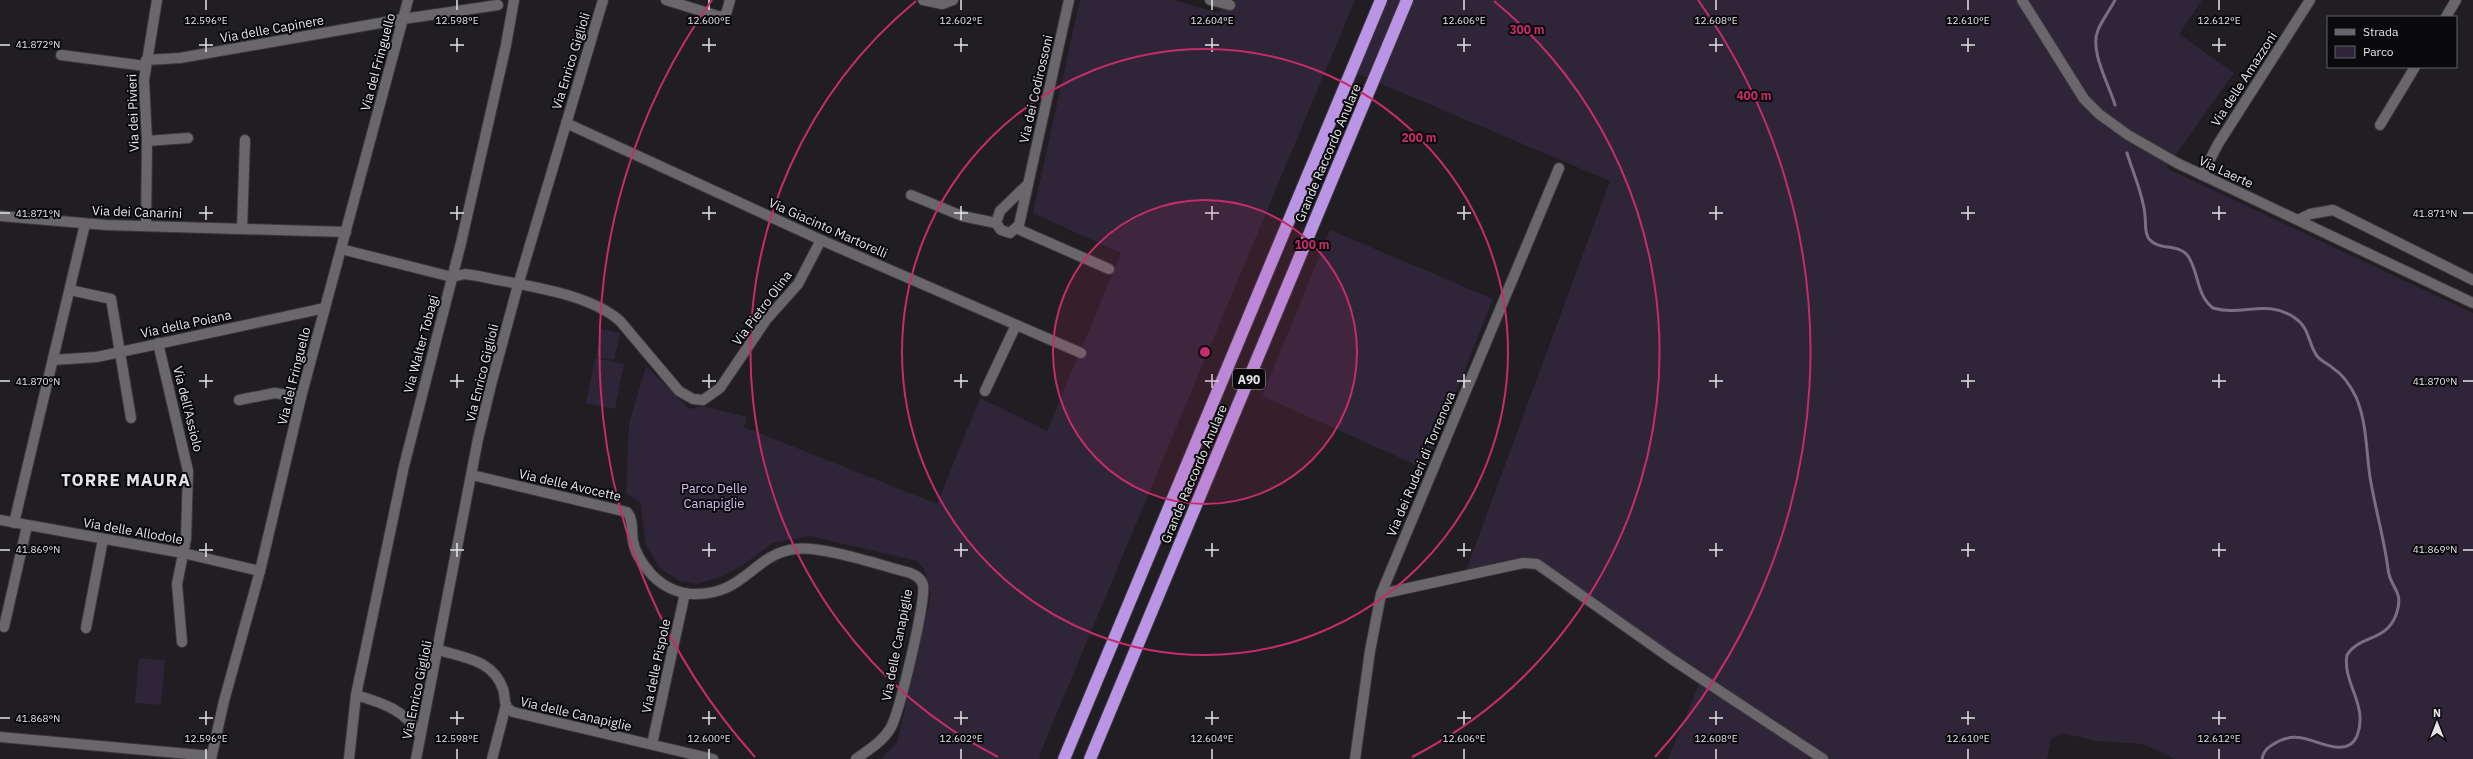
<svg xmlns="http://www.w3.org/2000/svg" width="2473" height="759" viewBox="0 0 2473 759" font-family="'IBM Plex Sans',sans-serif">
	<style>
		.green { fill: #2e2539 }
		.lines { fill: none; stroke-linecap: round; stroke-linejoin: round }
		.stream { stroke: #786f83; stroke-width: 3 }
		.minor-casing { stroke: #3a383c; stroke-width: 12 }
		.highway-casing { stroke: #3a383c; stroke-width: 14 }
		.minor { stroke: #69676c; stroke-width: 10 }
		.highway { stroke: #ba95e5; stroke-width: 12 }
		.ticks { fill: none; stroke: #e4e3e6; stroke-width: 1.5 }
		.ring { fill: none; stroke: #c52c69; stroke-width: 2 }
		.labels { text-anchor: middle; dominant-baseline: central; stroke-width: 4; stroke-linejoin: round; paint-order: stroke }
		.shield { fill: #0a090b; stroke: #a3a2a4; stroke-width: 1 }
		.shield-label { font-size: 12px; font-weight: bold; fill: #e4e3e6 }
		.street-label { font-size: 13px; fill: #e4e3e6; stroke: #0a090b }
		.park-label { font-size: 13px; fill: #d6bef4; stroke: #0a090b }
		.district-label { font-size: 17px; font-weight: bold; letter-spacing: 1px; fill: #e4e3e6; stroke: #0a090b }
		.ticks-label { font-size: 10px; text-anchor: middle; fill: #e4e3e6; stroke: #0a090b; stroke-width: 4; stroke-linejoin: round; paint-order: stroke }
		.centre { fill: #c52c69; stroke: #0a090b; stroke-width: 2 }
		.ring-label { font-size: 12px; text-anchor: middle; font-weight: bold; fill: #c52c69; stroke: #0a090b; stroke-width: 4; stroke-linejoin: round; paint-order: stroke }
	</style>
	<rect width="100%" height="100%" fill="#201e22"/>
	<g class="green">
		<polygon points="1080,0 1173,0 1219,13 1225,0 1355,0 1039,756 1041,759 881,759 897,743 931,595 924,569 917,561 810,536 773,543 743,565 723,576 697,584 679,581 660,568 646,545 640,502 626,494 629,424 646,366 689,409 702,406 747,417 744,427 937,504 980,398 1047,431 1121,253 1033,213"/>
		<polygon points="1381,0 2202,0 2179,34 2234,73 2166,168 2473,313 2473,759 2175,759 2143,744 2097,741 2062,733 2051,739 2047,759 1668,759 1701,679 1534,563 1464,576 1610,181 1351,71"/>
		<polygon points="1330,230 1493,299 1425,469 1262,396"/>
		<polygon points="601,329 620,333 614,360 596,357"/>
		<polygon points="595,358 624,364 615,409 586,403"/>
		<polygon points="139,658 165,660 161,705 135,703"/>
	</g>
	<g class="lines">
		<g class="stream">
			<path d="M 2115,105 C 2109,84 2089,51 2098,30 C 2102,20 2110,10 2115,0"/>
			<path d="M 2127,153 C 2133,173 2143,194 2145,215 C 2146,223 2144,232 2149,239 C 2159,251 2178,243 2188,256 C 2199,272 2196,295 2213,308 C 2242,317 2266,298 2295,318 C 2310,328 2308,344 2317,356 C 2322,362 2329,364 2334,369 C 2344,375 2351,387 2356,397 C 2367,423 2366,450 2370,477 C 2375,508 2384,538 2388,569 C 2390,589 2405,590 2396,615 C 2386,642 2359,635 2347,655 C 2342,683 2369,705 2357,736 C 2347,759 2317,740 2302,738 C 2292,736 2281,739 2272,745 C 2267,748 2263,752 2262,759"/>
		</g>
		<g class="minor-casing">
			<g id="minor">
				<polyline points="666,0 721,17 726,14 730,0"/>
				<polyline points="923,0 942,4 953,0"/>
				<polyline points="1210,0 1230,5"/>
				<polyline points="2022,0 2084,99 2099,114 2128,135 2177,163 2473,303"/>
				<polyline points="2446,17 2456,0"/>
				<polyline points="61,55 145,66"/>
				<polyline points="146,60 180,58 403,19 498,5"/>
				<polyline points="566,123 821,240 1081,353"/>
				<polyline points="2380,125 2415,67"/>
				<polyline points="147,141 188,138"/>
				<polyline points="2202,175 2218,144 2310,0"/>
				<polyline points="1028,184 1000,211 996,223 1001,230 1010,233 1019,225 1069,0"/>
				<polyline points="911,195 962,216 996,223"/>
				<polyline points="0,216 106,225 346,232"/>
				<polyline points="2298,220 2310,214 2333,210 2473,280"/>
				<polyline points="146,226 147,141 144,80 157,0"/>
				<polyline points="242,229 245,140"/>
				<polyline points="1018,229 1109,269"/>
				<path d="M 341,249 L 452,277 L 465,274 L 478,276 C 519,285 588,292 620,321 L 679,391 L 693,399 L 703,400 L 720,388 L 766,320 L 798,284 L 821,240"/>
				<polyline points="70,290 111,299 131,418"/>
				<polyline points="158,343 188,471 186,539 177,584 182,642"/>
				<polyline points="53,360 97,357 325,308"/>
				<polyline points="985,391 1016,325"/>
				<polyline points="239,400 275,393 301,397"/>
				<path d="M 472,475 L 627,512 C 634,520 631,532 633,541 C 635,554 644,566 652,575 C 663,586 677,593 692,594 C 745,596 753,554 795,549 C 820,545 880,565 907,572 C 914,574 921,577 923,585 C 926,601 899,715 890,729 C 882,742 868,750 856,759"/>
				<polyline points="0,520 183,553 260,571"/>
				<polyline points="14,523 85,224"/>
				<polyline points="1381,594 1523,563 1537,564 1673,660 1823,759"/>
				<polyline points="4,627 27,526"/>
				<polyline points="86,628 103,539"/>
				<path d="M 439,650 C 465,658 493,660 503,689 C 505,695 504,702 507,708 L 513,712 L 713,759"/>
				<path d="M 356,695 C 383,703 405,710 420,735"/>
				<polyline points="0,737 211,756"/>
				<polyline points="652,744 685,593"/>
				<polyline points="211,759 224,701 260,571 301,397 408,0"/>
				<polyline points="349,759 356,695 404,466 461,243 506,45 514,0"/>
				<polyline points="416,759 478,439 491,385 518,285 603,0"/>
				<polyline points="492,759 506,705"/>
				<polyline points="1355,759 1370,651 1381,594 1559,168"/>
			</g>
		</g>
		<g class="highway-casing">
			<g id="highway">
				<polyline points="1064,759 1381,0"/>
				<polyline points="1090,759 1407,0"/>
			</g>
		</g>
		<use href="#minor" class="minor"/>
		<use href="#highway" class="highway"/>
	</g>
	<path class="ticks" d="M 206,0 L 206,10M 457,0 L 457,10M 709,0 L 709,10M 961,0 L 961,10M 1212,0 L 1212,10M 1464,0 L 1464,10M 1716,0 L 1716,10M 1968,0 L 1968,10M 2219,0 L 2219,10M 206,38 L 206,52M 457,38 L 457,52M 709,38 L 709,52M 961,38 L 961,52M 1212,38 L 1212,52M 1464,38 L 1464,52M 1716,38 L 1716,52M 1968,38 L 1968,52M 2219,38 L 2219,52M 0,45 L 10,45M 199,45 L 213,45M 450,45 L 464,45M 702,45 L 716,45M 954,45 L 968,45M 1205,45 L 1219,45M 1457,45 L 1471,45M 1709,45 L 1723,45M 1961,45 L 1975,45M 2212,45 L 2226,45M 206,206 L 206,220M 457,206 L 457,220M 709,206 L 709,220M 961,206 L 961,220M 1212,206 L 1212,220M 1464,206 L 1464,220M 1716,206 L 1716,220M 1968,206 L 1968,220M 2219,206 L 2219,220M 0,213 L 10,213M 199,213 L 213,213M 450,213 L 464,213M 702,213 L 716,213M 954,213 L 968,213M 1205,213 L 1219,213M 1457,213 L 1471,213M 1709,213 L 1723,213M 1961,213 L 1975,213M 2212,213 L 2226,213M 2463,213 L 2473,213M 206,374 L 206,388M 457,374 L 457,388M 709,374 L 709,388M 961,374 L 961,388M 1212,374 L 1212,388M 1464,374 L 1464,388M 1716,374 L 1716,388M 1968,374 L 1968,388M 2219,374 L 2219,388M 0,381 L 10,381M 199,381 L 213,381M 450,381 L 464,381M 702,381 L 716,381M 954,381 L 968,381M 1205,381 L 1219,381M 1457,381 L 1471,381M 1709,381 L 1723,381M 1961,381 L 1975,381M 2212,381 L 2226,381M 2463,381 L 2473,381M 206,543 L 206,557M 457,543 L 457,557M 709,543 L 709,557M 961,543 L 961,557M 1212,543 L 1212,557M 1464,543 L 1464,557M 1716,543 L 1716,557M 1968,543 L 1968,557M 2219,543 L 2219,557M 0,550 L 10,550M 199,550 L 213,550M 450,550 L 464,550M 702,550 L 716,550M 954,550 L 968,550M 1205,550 L 1219,550M 1457,550 L 1471,550M 1709,550 L 1723,550M 1961,550 L 1975,550M 2212,550 L 2226,550M 2463,550 L 2473,550M 206,711 L 206,725M 457,711 L 457,725M 709,711 L 709,725M 961,711 L 961,725M 1212,711 L 1212,725M 1464,711 L 1464,725M 1716,711 L 1716,725M 1968,711 L 1968,725M 2219,711 L 2219,725M 0,718 L 10,718M 199,718 L 213,718M 450,718 L 464,718M 702,718 L 716,718M 954,718 L 968,718M 1205,718 L 1219,718M 1457,718 L 1471,718M 1709,718 L 1723,718M 1961,718 L 1975,718M 2212,718 L 2226,718M 206,749 L 206,759M 457,749 L 457,759M 709,749 L 709,759M 961,749 L 961,759M 1212,749 L 1212,759M 1464,749 L 1464,759M 1716,749 L 1716,759M 1968,749 L 1968,759M 2219,749 L 2219,759"/>
	<circle cx="1205" cy="352" r="152" fill="#c52c69" fill-opacity=".12"/>
	<g class="ring">
		<circle cx="1205" cy="352" r="152"/>
		<circle cx="1205" cy="352" r="303"/>
		<path d="M998 757A455 455 0 0 1 916 1M1494 1A455 455 0 0 1 1412 757"/>
		<path d="M755 757A606 606 0 0 1 712 0M1698 0A606 606 0 0 1 1655 757"/>
	</g>
	<g class="labels">
		<rect class="shield" x="1233" y="369" width="32" height="20" rx="3"/>
		<g class="shield-label">
			<text x="1249" y="379">A90</text>
		</g>
		<g class="street-label">
			<text transform="translate(272 29) rotate(-10)">Via delle Capinere</text>
			<text transform="translate(571 61) rotate(-73)">Via Enrico Giglioli</text>
			<text transform="translate(378 62) rotate(-75)">Via del Fringuello</text>
			<text transform="translate(2244 79) rotate(-57)">Via delle Amazzoni</text>
			<text transform="translate(1036 89) rotate(-77)">Via dei Codirossoni</text>
			<text transform="translate(133 113) rotate(-92)">Via dei Pivieri</text>
			<text transform="translate(1328 153) rotate(-67)">Grande Raccordo Anulare</text>
			<text transform="translate(2226 172) rotate(25)">Via Laerte</text>
			<text transform="translate(137 212) rotate(2)">Via dei Canarini</text>
			<text transform="translate(828 228) rotate(24)">Via Giacinto Martorelli</text>
			<text transform="translate(762 308) rotate(-53)">Via Pietro Olina</text>
			<text transform="translate(186 324) rotate(-12)">Via della Poiana</text>
			<text transform="translate(421 344) rotate(-75)">Via Walter Tobagi</text>
			<text transform="translate(482 373) rotate(-76)">Via Enrico Giglioli</text>
			<text transform="translate(294 376) rotate(-76)">Via del Fringuello</text>
			<text transform="translate(188 409) rotate(76)">Via dell'Assiolo</text>
			<text transform="translate(1421 464) rotate(-67)">Via dei Ruderi di Torrenova</text>
			<text transform="translate(1194 474) rotate(-67)">Grande Raccordo Anulare</text>
			<text transform="translate(570 485) rotate(13)">Via delle Avocette</text>
			<text transform="translate(133 531) rotate(10)">Via delle Allodole</text>
			<text transform="translate(897 645) rotate(-79)">Via delle Canapiglie</text>
			<text transform="translate(656 666) rotate(-78)">Via delle Pispole</text>
			<text transform="translate(417 690) rotate(-78)">Via Enrico Giglioli</text>
			<text transform="translate(576 714) rotate(13)">Via delle Canapiglie</text>
		</g>
		<g class="park-label">
			<text x="714" y="488">Parco Delle<tspan x="714" dy="15">Canapiglie</tspan></text>
		</g>
		<g class="district-label">
			<text x="126" y="480">TORRE MAURA</text>
		</g>
	</g>
	<g class="ticks-label">
		<text x="206" y="24">12.596°E</text>
		<text x="457" y="24">12.598°E</text>
		<text x="709" y="24">12.600°E</text>
		<text x="961" y="24">12.602°E</text>
		<text x="1212" y="24">12.604°E</text>
		<text x="1464" y="24">12.606°E</text>
		<text x="1716" y="24">12.608°E</text>
		<text x="1968" y="24">12.610°E</text>
		<text x="2219" y="24">12.612°E</text>
		<text x="38" y="48">41.872°N</text>
		<text x="38" y="217">41.871°N</text>
		<text x="2435" y="217">41.871°N</text>
		<text x="38" y="385">41.870°N</text>
		<text x="2435" y="385">41.870°N</text>
		<text x="38" y="553">41.869°N</text>
		<text x="2435" y="553">41.869°N</text>
		<text x="38" y="722">41.868°N</text>
		<text x="206" y="742">12.596°E</text>
		<text x="457" y="742">12.598°E</text>
		<text x="709" y="742">12.600°E</text>
		<text x="961" y="742">12.602°E</text>
		<text x="1212" y="742">12.604°E</text>
		<text x="1464" y="742">12.606°E</text>
		<text x="1716" y="742">12.608°E</text>
		<text x="1968" y="742">12.610°E</text>
		<text x="2219" y="742">12.612°E</text>
	</g>
	<circle cx="1205" cy="352" r="6" class="centre"/>
	<g class="ring-label">
		<text x="1527" y="34">300 m</text>
		<text x="1754" y="100">400 m</text>
		<text x="1419" y="142">200 m</text>
		<text x="1312" y="249">100 m</text>
	</g>
	<rect x="2327" y="16" width="130" height="52" fill="#0a090b" stroke="#616063"/>
	<rect x="2335" y="29" width="20" height="6" fill="#69676c" stroke="#616063"/>
	<text x="2363" y="36" font-size="12" fill="#e4e3e6">Strada</text>
	<rect x="2335" y="46" width="20" height="12" fill="#2e2539" stroke="#616063"/>
	<text x="2363" y="56" font-size="12" fill="#e4e3e6">Parco</text>
	<g transform="translate(2437 723)" stroke="#0a090b" stroke-width="3" paint-order="stroke">
	<path d="M0-3L7 15L0 10L-7 15Z" fill="#e4e3e6"/>
	<text y="-6" font-size="11" font-weight="bold" text-anchor="middle" fill="#e4e3e6">N</text>
	</g>
</svg>
